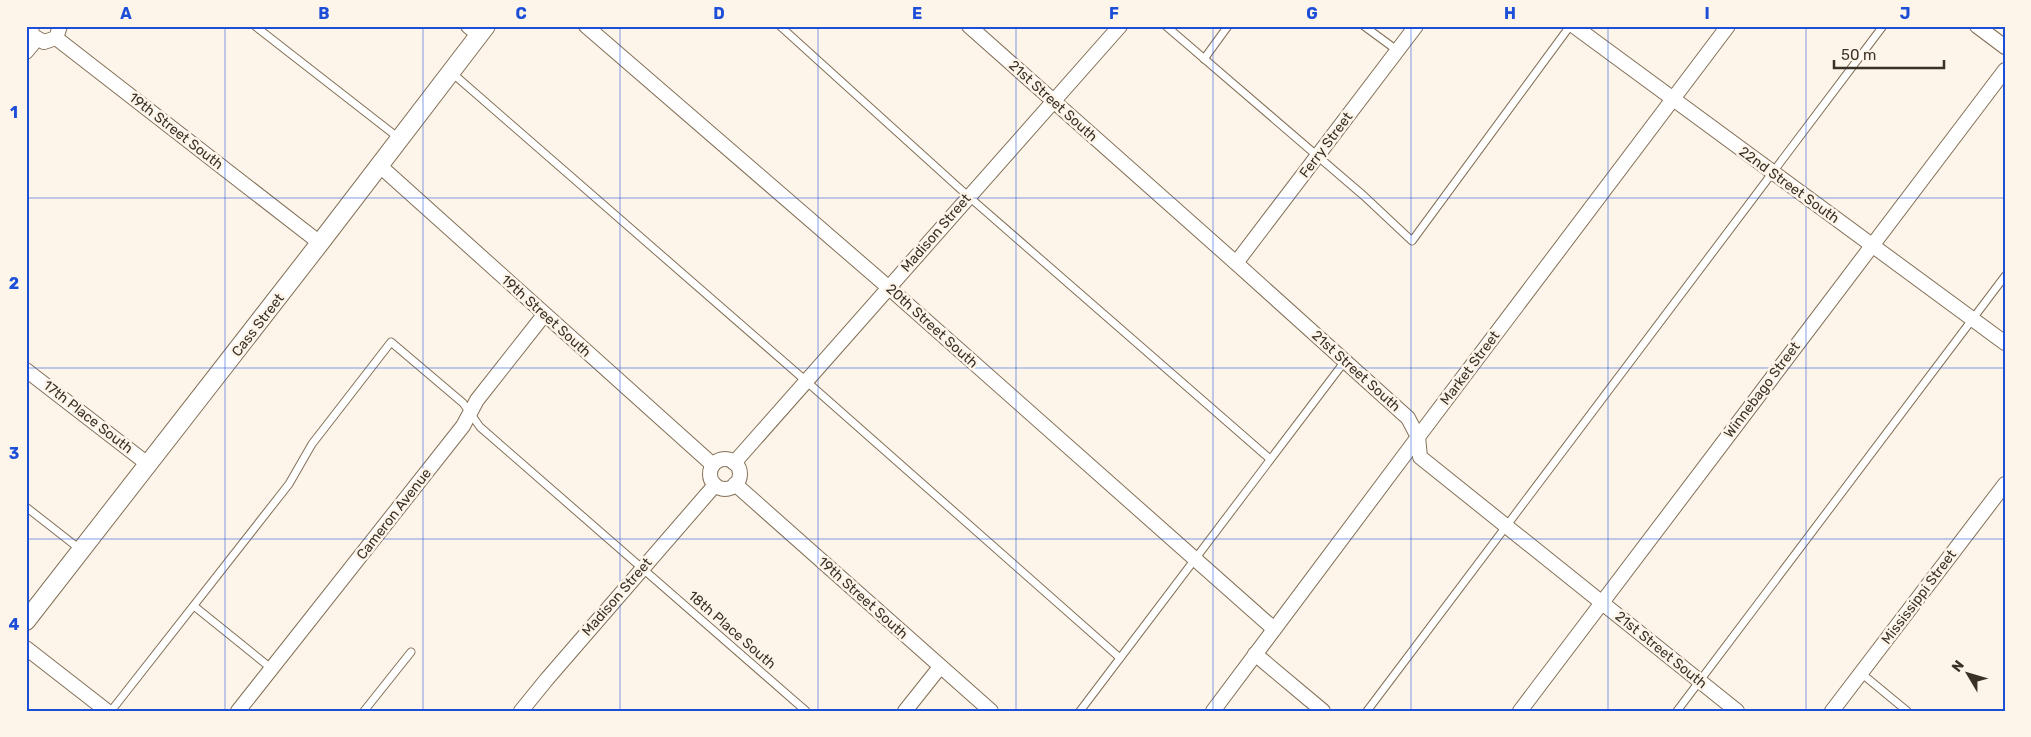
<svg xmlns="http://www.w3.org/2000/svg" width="2031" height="737" viewBox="0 0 2031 737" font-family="Rubik,sans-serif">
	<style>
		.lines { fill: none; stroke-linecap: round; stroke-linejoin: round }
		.service-casing { stroke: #837057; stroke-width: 9 }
		.minor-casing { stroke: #837057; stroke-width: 16 }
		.tertiary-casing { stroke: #837057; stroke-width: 20 }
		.service { stroke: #fff; stroke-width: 7 }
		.minor { stroke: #fff; stroke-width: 14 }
		.tertiary { stroke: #fff; stroke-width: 18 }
		.grid { fill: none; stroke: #1d4ed8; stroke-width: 1; stroke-opacity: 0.55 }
		.labels { text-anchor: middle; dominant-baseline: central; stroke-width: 5; stroke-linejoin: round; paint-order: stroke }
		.street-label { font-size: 14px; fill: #3a3227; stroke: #fef5ea }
		.neatline { fill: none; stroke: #1d4ed8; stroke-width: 2 }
		.grid-label { font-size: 16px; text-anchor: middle; font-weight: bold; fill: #1d4ed8 }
	</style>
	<rect width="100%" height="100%" fill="#fef5ea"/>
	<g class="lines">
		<g class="service-casing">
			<g id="service">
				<polyline points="255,26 400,139"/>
				<polyline points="780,26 968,196 1270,459"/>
				<polyline points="1166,26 1364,196 1412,241 1570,26"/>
				<polyline points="1364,26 1398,51"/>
				<polyline points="1204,59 1228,26"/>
				<polyline points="451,72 806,381 1120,658"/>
				<polyline points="26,507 81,550"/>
				<polyline points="194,606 272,669"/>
				<polyline points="1861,673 1907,711"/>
				<polyline points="111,711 289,484 312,444 391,342 463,403 480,427 806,711"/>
				<polyline points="364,711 411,652"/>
				<polyline points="1080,711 1345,361"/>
				<polyline points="1367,711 1883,26"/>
				<polyline points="1677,711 2005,276"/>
			</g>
		</g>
		<g class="minor-casing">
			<g id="minor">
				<polyline points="30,26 33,36 44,42 56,38 60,26"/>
				<polyline points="468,26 479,35"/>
				<polyline points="586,26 888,287 1274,629"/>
				<polyline points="969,26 1236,263 1408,418 1418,437 1420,457 1737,711"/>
				<polyline points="1574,26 2005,343"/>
				<polyline points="1977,26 2005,47"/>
				<polyline points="56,38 320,243"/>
				<polyline points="26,52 36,40"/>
				<polyline points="380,166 713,465"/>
				<polyline points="1236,263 1416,26"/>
				<polyline points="26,370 149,465"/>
				<circle cx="725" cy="474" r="15"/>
				<polyline points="734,463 1120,26"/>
				<polyline points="735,484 991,711"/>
				<polyline points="26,648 107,711"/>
				<polyline points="1255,654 1323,711"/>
				<polyline points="238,711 463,426 477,400 544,315"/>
				<polyline points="521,711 547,679 715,485"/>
				<polyline points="905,711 940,667"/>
				<polyline points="1213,711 1418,437 1728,26"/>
				<polyline points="1520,711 2005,70"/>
				<polyline points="1832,711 2005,484"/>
			</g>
		</g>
		<g class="tertiary-casing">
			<polyline id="tertiary" points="26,621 320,243 486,26"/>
		</g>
		<use href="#service" class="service"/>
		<use href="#minor" class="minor"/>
		<use href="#tertiary" class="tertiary"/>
	</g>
	<path class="grid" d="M 225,26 L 225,711M 423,26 L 423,711M 620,26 L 620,711M 818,26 L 818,711M 1016,26 L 1016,711M 1213,26 L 1213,711M 1411,26 L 1411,711M 1608,26 L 1608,711M 1806,26 L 1806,711M 26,198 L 2005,198M 26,368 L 2005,368M 26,539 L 2005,539"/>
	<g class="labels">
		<g class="street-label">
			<text transform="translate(1053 101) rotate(42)">21st Street South</text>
			<text transform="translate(176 131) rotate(38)">19th Street South</text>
			<text transform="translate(1326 145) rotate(-53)">Ferry Street</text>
			<text transform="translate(1789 185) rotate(36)">22nd Street South</text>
			<text transform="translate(936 233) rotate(-49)">Madison Street</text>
			<text transform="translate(546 316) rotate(42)">19th Street South</text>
			<text transform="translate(258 325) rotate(-52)">Cass Street</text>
			<text transform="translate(932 326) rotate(42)">20th Street South</text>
			<text transform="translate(1470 368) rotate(-53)">Market Street</text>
			<text transform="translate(1356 371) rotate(42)">21st Street South</text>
			<text transform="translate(1762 390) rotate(-53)">Winnebago Street</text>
			<text transform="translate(88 417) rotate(38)">17th Place South</text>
			<text transform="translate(394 514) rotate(-52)">Cameron Avenue</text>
			<text transform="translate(617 597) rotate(-49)">Madison Street</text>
			<text transform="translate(1919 597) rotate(-53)">Mississippi Street</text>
			<text transform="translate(863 598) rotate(42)">19th Street South</text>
			<text transform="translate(732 630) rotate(41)">18th Place South</text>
			<text transform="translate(1661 650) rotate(39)">21st Street South</text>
		</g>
	</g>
	<rect width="2031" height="737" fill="none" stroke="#fef5ea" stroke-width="55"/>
	<g transform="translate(1968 674) rotate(308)" stroke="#fef5ea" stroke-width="4" paint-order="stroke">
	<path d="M0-4L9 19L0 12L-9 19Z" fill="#3a3227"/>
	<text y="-8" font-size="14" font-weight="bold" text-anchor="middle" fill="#3a3227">N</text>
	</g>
	<path d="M1834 60v8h110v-8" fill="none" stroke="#3a3227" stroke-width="2.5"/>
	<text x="1841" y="60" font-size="15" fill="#3a3227" stroke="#fef5ea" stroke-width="4" paint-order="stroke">50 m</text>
	<rect x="28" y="28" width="1976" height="682" class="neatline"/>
	<g class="grid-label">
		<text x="126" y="19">A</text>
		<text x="324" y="19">B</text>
		<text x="521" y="19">C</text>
		<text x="719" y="19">D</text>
		<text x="917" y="19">E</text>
		<text x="1114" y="19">F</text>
		<text x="1312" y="19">G</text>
		<text x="1510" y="19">H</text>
		<text x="1707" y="19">I</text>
		<text x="1905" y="19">J</text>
		<text x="14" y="118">1</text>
		<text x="14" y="289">2</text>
		<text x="14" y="459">3</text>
		<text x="14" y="630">4</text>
	</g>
</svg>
